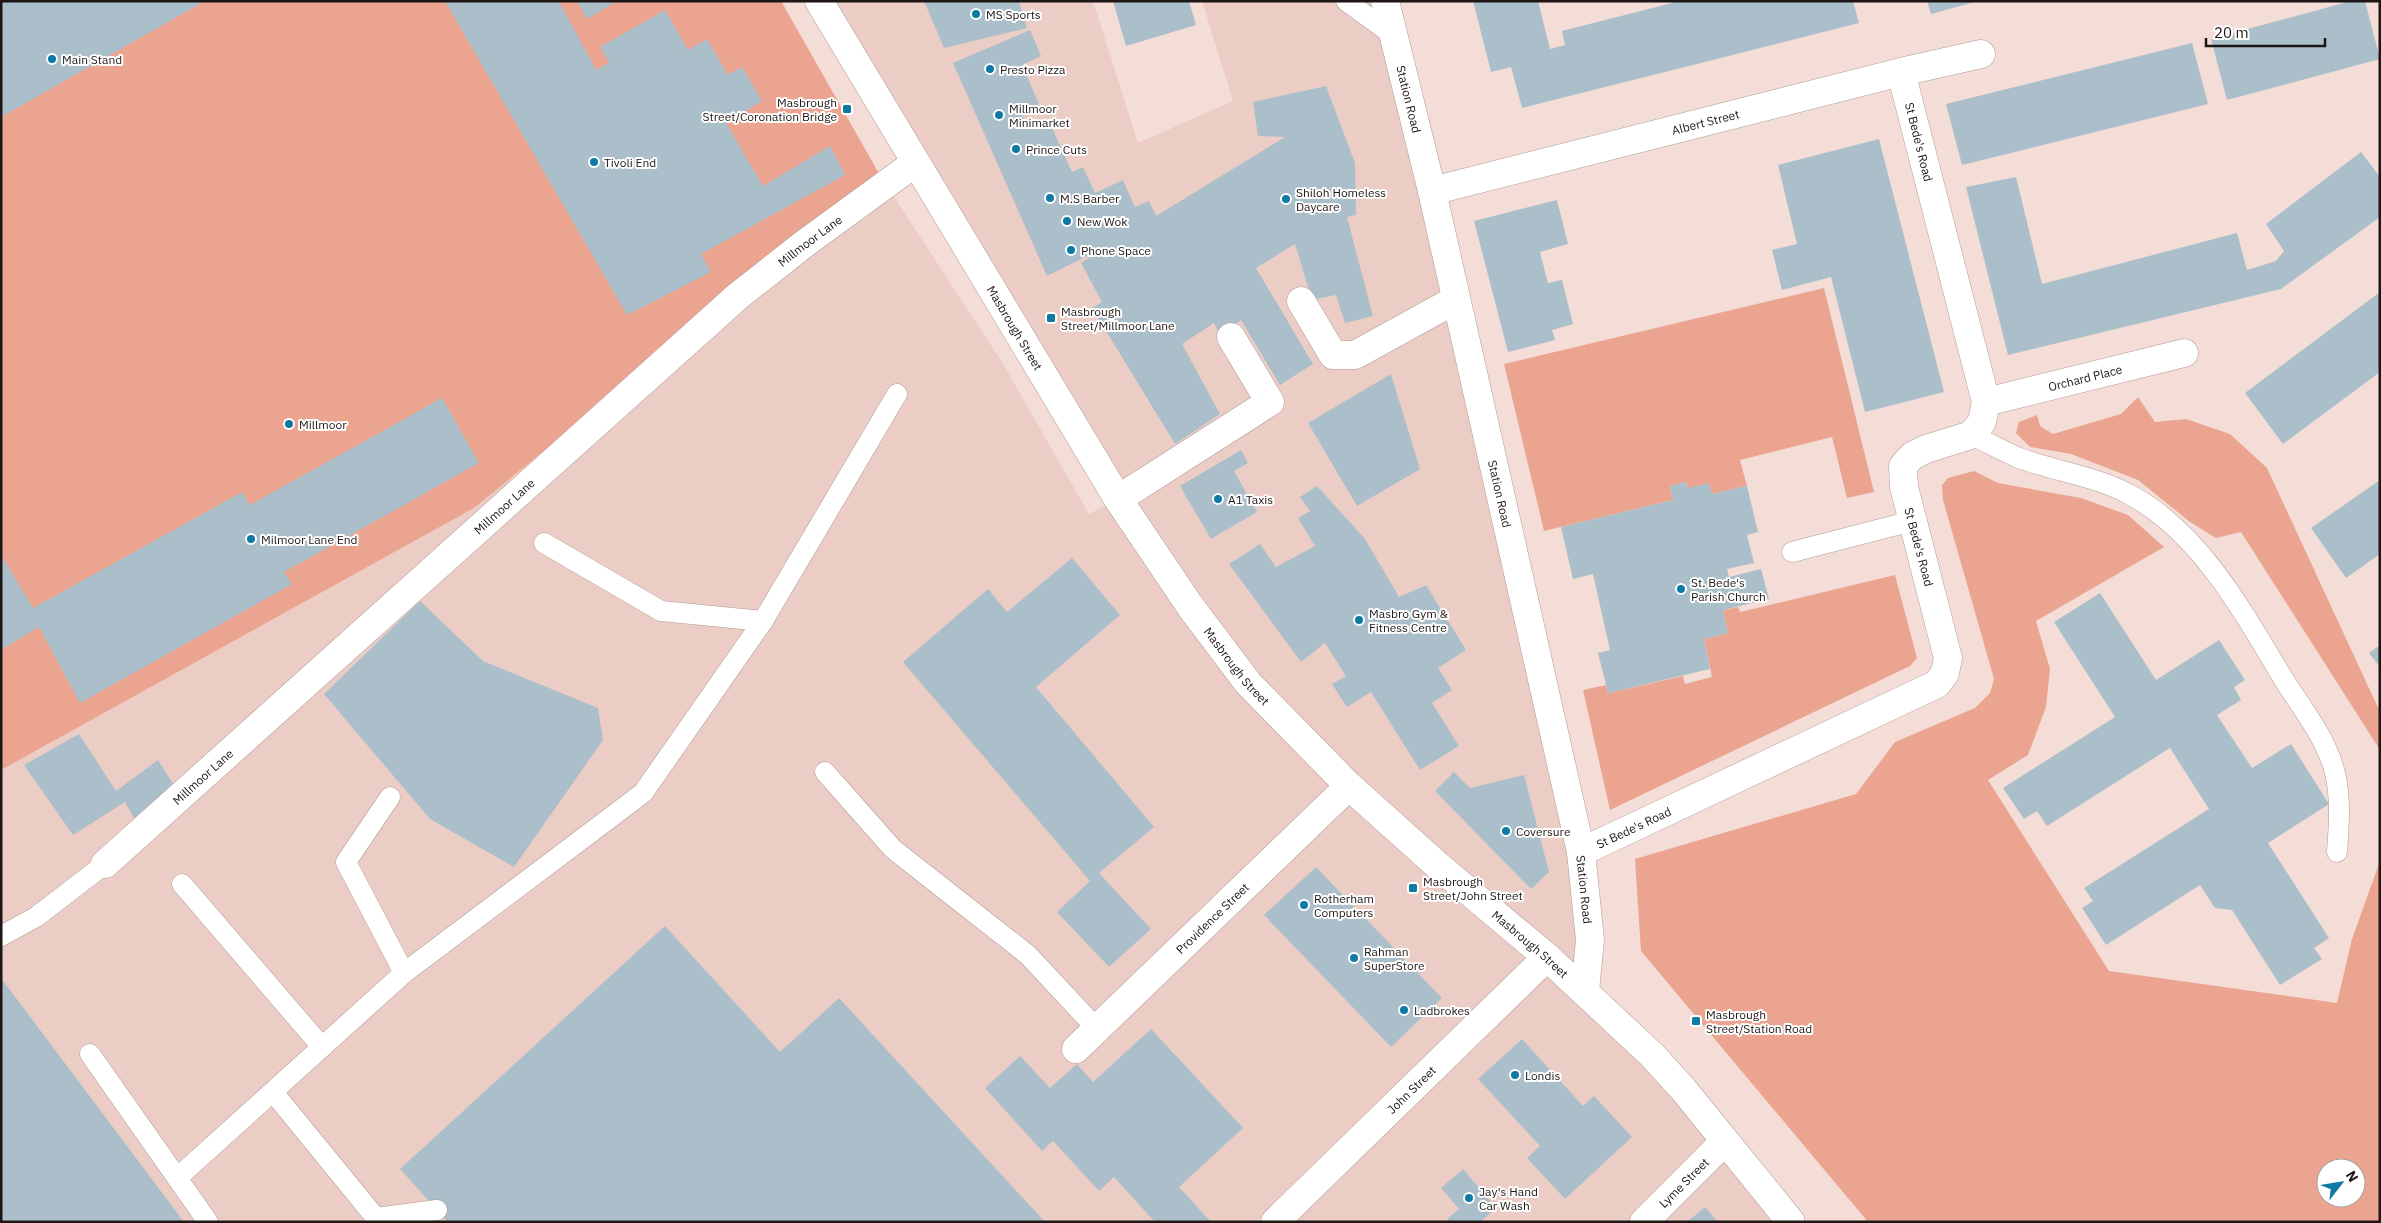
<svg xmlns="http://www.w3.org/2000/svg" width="2381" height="1223" viewBox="0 0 2381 1223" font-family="'IBM Plex Sans',sans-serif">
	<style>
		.built { fill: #eccdc5 }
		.green { fill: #eba490; fill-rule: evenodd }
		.building { fill: #abbfca }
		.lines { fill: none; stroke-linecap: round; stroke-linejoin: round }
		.service-casing { stroke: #b09b95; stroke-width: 21 }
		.minor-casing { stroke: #b09b95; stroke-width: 29 }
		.tertiary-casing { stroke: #b09b95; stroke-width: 29 }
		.service { stroke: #fff; stroke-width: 20 }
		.minor { stroke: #fff; stroke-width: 28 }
		.tertiary { stroke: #fff; stroke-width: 28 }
		.poi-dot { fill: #0d7aa4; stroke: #fff; stroke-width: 2 }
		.labels { text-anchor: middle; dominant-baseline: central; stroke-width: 4; stroke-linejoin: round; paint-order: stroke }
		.poi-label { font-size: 12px; fill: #1e1614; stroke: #fff; text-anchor: start }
		.street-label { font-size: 12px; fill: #1e1614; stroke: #fff }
	</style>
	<rect width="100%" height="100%" fill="#f4ddd7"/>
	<polygon class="built" points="819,1 1093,1 1138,143 1233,101 1202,1 1385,1 1581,852 1585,991 1791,1222 1,1222 1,770 474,508 881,177 1002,362 1089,514 1118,499"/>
	<g class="green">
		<polygon points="1,1 781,1 881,177 474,508 1,770"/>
		<polygon points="1824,288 1874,492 1847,498 1832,437 1740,460 1747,486 1712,494 1688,488 1686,482 1670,486 1673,500 1544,531 1504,364"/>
		<polygon points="2138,397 2155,422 2186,419 2230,434 2267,468 2380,712 2380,750 2241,532 2216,538 2190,522 2138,480 2071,454 2030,447 2016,433 2019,422 2037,415 2040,426 2053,434 2121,414"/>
		<path d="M 1974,471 L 1998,483 L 2081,498 L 2128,515 L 2164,547 L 2036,621 L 2050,669 L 2046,707 L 2028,755 L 1988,780 L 2109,971 L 2337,1003 L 2352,939 L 2380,861 L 2380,1222 L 1868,1222 L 1641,951 L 1635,859 L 1856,794 L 1895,742 L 1975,708 L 1990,693 L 1994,679 L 1943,500 L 1942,485 L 1948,478 ZM 2326,1168 L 2356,1168 L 2356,1198 L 2326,1198 Z"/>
		<polygon points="1895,575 1917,658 1910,666 1610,810 1583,690 1606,685 1608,693 1683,676 1685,684 1712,677 1704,639 1728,633 1723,610 1738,607 1740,612"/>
	</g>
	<g class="building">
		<polygon points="1,1 205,1 1,117"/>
		<polygon points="445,1 559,1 596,70 609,63 600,47 665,10 688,50 707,39 728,75 742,67 762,101 726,123 763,186 830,146 845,175 701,254 711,272 627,315"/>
		<polygon points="577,1 617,1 587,19"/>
		<polygon points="924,1 1019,1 1027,28 944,48"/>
		<polygon points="1113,1 1189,1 1196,25 1126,46"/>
		<polygon points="1473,1 1538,1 1550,49 1565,45 1562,31 1680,1 1853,1 1859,23 1522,108 1511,67 1491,72"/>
		<polygon points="1927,1 1975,1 1975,2 1931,14"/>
		<polygon points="2351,1 2365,1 2380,59 2227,100 2211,39"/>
		<polygon points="1030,30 1041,56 1022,65 1039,104 1021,112 1029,130 1049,121 1072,172 1083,167 1095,193 1123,180 1135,207 1149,201 1156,216 1285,137 1258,136 1253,102 1326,86 1355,163 1356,215 1347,217 1373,316 1345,323 1336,295 1312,300 1295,244 1256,268 1313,364 1280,385 1241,320 1220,335 1214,323 1182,344 1220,414 1175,444 1092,308 1102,302 1081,263 1105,247 1047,276 953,63"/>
		<polygon points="2192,43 2208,104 1962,165 1946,104"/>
		<polygon points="1879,139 1944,392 1865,412 1831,277 1782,290 1772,250 1797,244 1778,165"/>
		<polygon points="2361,152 2380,177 2380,217 2281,289 2008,355 1966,187 2016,177 2042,284 2237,233 2247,270 2276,261 2284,251 2266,224"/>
		<polygon points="1557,200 1568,244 1540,252 1548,283 1562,280 1573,324 1552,330 1555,340 1508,352 1474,221"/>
		<polygon points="2380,292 2380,372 2283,444 2245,393"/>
		<polygon points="1391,374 1420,469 1357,506 1308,423"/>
		<polygon points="442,398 479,463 284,572 292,584 80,703 39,627 1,650 1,555 33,608 242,492 250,505"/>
		<polygon points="1241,450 1248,463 1234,471 1257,512 1211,539 1180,486"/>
		<polygon points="2380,480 2380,554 2346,578 2311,528"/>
		<polygon points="1686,482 1688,488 1709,483 1712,494 1747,486 1758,532 1747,535 1754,563 1727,569 1729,577 1761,569 1769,599 1723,610 1728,633 1704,639 1710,669 1608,693 1598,653 1610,650 1593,574 1573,579 1561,527 1673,500 1670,486"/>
		<polygon points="1317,486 1365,539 1399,597 1426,585 1466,650 1438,668 1452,690 1432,703 1459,746 1420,770 1371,692 1347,707 1332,684 1346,676 1325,643 1301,662 1229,564 1260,544 1276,567 1315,546 1298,518 1310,511 1300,497"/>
		<polygon points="1072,558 1120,615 1036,687 1154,827 1099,873 1151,929 1109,967 1057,912 1090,881 903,662 988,589 1007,612"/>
		<polygon points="2100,593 2156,680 2219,640 2245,680 2234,687 2241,700 2217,715 2252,768 2291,744 2329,804 2268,843 2329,938 2314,948 2322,959 2280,985 2232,910 2215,908 2200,885 2106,945 2082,908 2093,901 2084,888 2209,809 2170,748 2047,826 2037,811 2024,819 2003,788 2115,717 2054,622"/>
		<polygon points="420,601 483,661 598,708 603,740 514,867 430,819 324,694"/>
		<polygon points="2380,645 2380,667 2369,653"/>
		<polygon points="79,734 116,791 158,760 174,785 134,818 125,802 73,835 24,765"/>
		<polygon points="1454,772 1470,788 1524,775 1549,872 1531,889 1435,791"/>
		<polygon points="1316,867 1442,998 1391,1047 1264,915"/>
		<polygon points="665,926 780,1052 839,998 1045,1222 448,1222 400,1169"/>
		<polygon points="1,978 184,1222 1,1222"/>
		<polygon points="1151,1029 1243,1128 1179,1187 1211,1222 1155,1222 1114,1177 1099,1191 1053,1141 1042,1151 985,1088 1020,1056 1050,1088 1077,1064 1093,1082"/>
		<polygon points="1522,1039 1583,1106 1594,1096 1632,1137 1565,1199 1527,1158 1540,1146 1478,1079"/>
		<polygon points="1463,1169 1496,1208 1480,1222 1449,1222 1447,1219 1459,1209 1441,1188"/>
		<polygon points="1705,1207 1718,1222 1687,1222"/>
	</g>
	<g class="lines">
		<g class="service-casing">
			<g id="service">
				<polyline points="1346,1 1393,35"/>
				<path d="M 1971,435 C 1987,442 2003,451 2019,458 C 2057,472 2098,476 2134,497 C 2204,537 2245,616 2286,683 C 2304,711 2327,740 2335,773 C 2341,799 2339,825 2337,852"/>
				<polyline points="544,543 661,611 763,621 897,394"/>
				<polyline points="1792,552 1912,521"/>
				<polyline points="825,772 893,849 1028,955 1097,1029"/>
				<polyline points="390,797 346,862 404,973"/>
				<polyline points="182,884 322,1047"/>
				<polyline points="1,936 36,917 105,864"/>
				<polyline points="90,1054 208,1222"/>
				<polyline points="273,1092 376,1218 437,1210"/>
				<polyline points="177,1178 404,973 643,793 763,621"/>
			</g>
		</g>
		<g class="minor-casing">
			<g id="minor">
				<path id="s1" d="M 1385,1 L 1432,191 L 1581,852 L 1590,940 L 1585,991"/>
				<path id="s2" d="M 1432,191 L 1901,72 L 1981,54"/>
				<polyline points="1301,301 1333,355 1355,355 1455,300"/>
				<path id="s3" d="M 1986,402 L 2184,353"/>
				<polyline points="1118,499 1270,402 1231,337"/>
				<path id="s4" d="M 1581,852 L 1937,684 L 1945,673 L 1948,658 L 1904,487 L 1903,466 L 1912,456 L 1926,449 L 1971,435 L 1982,422 L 1986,402 L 1901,72"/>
				<path id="s5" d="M 105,864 L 738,296 L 804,244 L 915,163"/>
				<path id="s6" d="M 1076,1049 L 1349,786"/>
				<path id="s7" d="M 1275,1222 L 1547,957"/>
				<path id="s8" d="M 1644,1222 L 1724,1142"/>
			</g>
		</g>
		<g class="tertiary-casing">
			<g id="tertiary">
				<path id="s9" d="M 819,1 L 1118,499 L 1190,606 L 1248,683 L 1349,786 L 1436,864 L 1547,957 L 1652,1055 L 1683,1089 L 1791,1222"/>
			</g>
		</g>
		<use href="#service" class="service"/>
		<use href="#minor" class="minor"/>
		<use href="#tertiary" class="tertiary"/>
	</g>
	<g class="poi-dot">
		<circle cx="976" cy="14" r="5"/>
		<circle cx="52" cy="59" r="5"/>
		<circle cx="990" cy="69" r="5"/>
		<rect x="842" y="104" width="10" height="10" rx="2.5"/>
		<circle cx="999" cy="115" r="5"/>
		<circle cx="1016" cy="149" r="5"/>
		<circle cx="594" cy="162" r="5"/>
		<circle cx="1050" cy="198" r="5"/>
		<circle cx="1286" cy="199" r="5"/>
		<circle cx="1067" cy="221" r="5"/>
		<circle cx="1071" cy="250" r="5"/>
		<rect x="1046" y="313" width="10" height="10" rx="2.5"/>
		<circle cx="289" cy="424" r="5"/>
		<circle cx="1218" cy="499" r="5"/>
		<circle cx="251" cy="539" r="5"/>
		<circle cx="1681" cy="589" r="5"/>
		<circle cx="1359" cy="620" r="5"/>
		<circle cx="1506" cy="831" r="5"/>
		<rect x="1408" y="883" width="10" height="10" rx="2.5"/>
		<circle cx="1304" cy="905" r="5"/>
		<circle cx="1354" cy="958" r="5"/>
		<circle cx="1404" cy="1010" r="5"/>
		<rect x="1691" y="1016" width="10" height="10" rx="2.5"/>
		<circle cx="1515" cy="1075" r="5"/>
		<circle cx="1469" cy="1198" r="5"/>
	</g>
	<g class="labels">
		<g class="poi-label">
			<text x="986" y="14">MS Sports</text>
			<text x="62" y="59">Main Stand</text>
			<text x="1000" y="69">Presto Pizza</text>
			<text x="837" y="102" text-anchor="end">Masbrough<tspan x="837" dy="14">Street/Coronation Bridge</tspan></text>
			<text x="1009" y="108">Millmoor<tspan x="1009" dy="14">Minimarket</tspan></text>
			<text x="1026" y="149">Prince Cuts</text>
			<text x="604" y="162">Tivoli End</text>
			<text x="1296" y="192">Shiloh Homeless<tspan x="1296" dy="14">Daycare</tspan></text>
			<text x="1060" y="198">M.S Barber</text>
			<text x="1077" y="221">New Wok</text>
			<text x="1081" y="250">Phone Space</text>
			<text x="1061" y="311">Masbrough<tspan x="1061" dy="14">Street/Millmoor Lane</tspan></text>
			<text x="299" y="424">Millmoor</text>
			<text x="1228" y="499">A1 Taxis</text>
			<text x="261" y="539">Milmoor Lane End</text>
			<text x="1691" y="582">St. Bede's<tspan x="1691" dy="14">Parish Church</tspan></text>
			<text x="1369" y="613">Masbro Gym &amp;<tspan x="1369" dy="14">Fitness Centre</tspan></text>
			<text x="1516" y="831">Coversure</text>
			<text x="1423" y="881">Masbrough<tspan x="1423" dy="14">Street/John Street</tspan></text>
			<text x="1314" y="898">Rotherham<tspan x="1314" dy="14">Computers</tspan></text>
			<text x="1364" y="951">Rahman<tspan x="1364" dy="14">SuperStore</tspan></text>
			<text x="1414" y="1010">Ladbrokes</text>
			<text x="1706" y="1014">Masbrough<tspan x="1706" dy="14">Street/Station Road</tspan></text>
			<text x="1525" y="1075">Londis</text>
			<text x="1479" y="1191">Jay's Hand<tspan x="1479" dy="14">Car Wash</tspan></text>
		</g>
		<g class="street-label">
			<text stroke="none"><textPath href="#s1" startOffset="101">Station Road</textPath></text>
			<text stroke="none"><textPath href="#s2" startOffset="282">Albert Street</textPath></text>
			<text transform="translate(1919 142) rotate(76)">St Bede's Road</text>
			<text stroke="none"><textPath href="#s5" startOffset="941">Millmoor Lane</textPath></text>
			<text stroke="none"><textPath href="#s9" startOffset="381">Masbrough Street</textPath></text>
			<text stroke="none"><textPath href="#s3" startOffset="102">Orchard Place</textPath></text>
			<text stroke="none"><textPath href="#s1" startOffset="506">Station Road</textPath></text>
			<text stroke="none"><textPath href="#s5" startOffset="536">Millmoor Lane</textPath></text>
			<text transform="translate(1919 547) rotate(75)">St Bede's Road</text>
			<text stroke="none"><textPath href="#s9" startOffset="786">Masbrough Street</textPath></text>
			<text stroke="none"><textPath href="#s5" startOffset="131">Millmoor Lane</textPath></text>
			<text stroke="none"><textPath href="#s4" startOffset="58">St Bede's Road</textPath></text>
			<text stroke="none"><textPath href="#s1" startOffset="911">Station Road</textPath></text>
			<text stroke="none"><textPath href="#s6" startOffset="189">Providence Street</textPath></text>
			<text stroke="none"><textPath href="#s9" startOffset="1191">Masbrough Street</textPath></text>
			<text stroke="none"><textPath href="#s7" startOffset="190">John Street</textPath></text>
			<text stroke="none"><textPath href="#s8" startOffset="56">Lyme Street</textPath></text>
		</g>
	</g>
	<rect width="2381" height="1223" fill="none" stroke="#1e1614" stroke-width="5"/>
	<g transform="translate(2341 1183) rotate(59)"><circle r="24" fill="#ffffff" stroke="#a5a2a1"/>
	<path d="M0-4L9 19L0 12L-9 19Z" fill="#0d7aa4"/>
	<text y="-8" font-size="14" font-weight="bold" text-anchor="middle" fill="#1e1614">N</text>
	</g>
	<path d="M2206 38v8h119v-8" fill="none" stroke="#1e1614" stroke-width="2.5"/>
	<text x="2214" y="38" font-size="15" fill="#1e1614" stroke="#ffffff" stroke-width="4" paint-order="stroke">20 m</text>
</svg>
